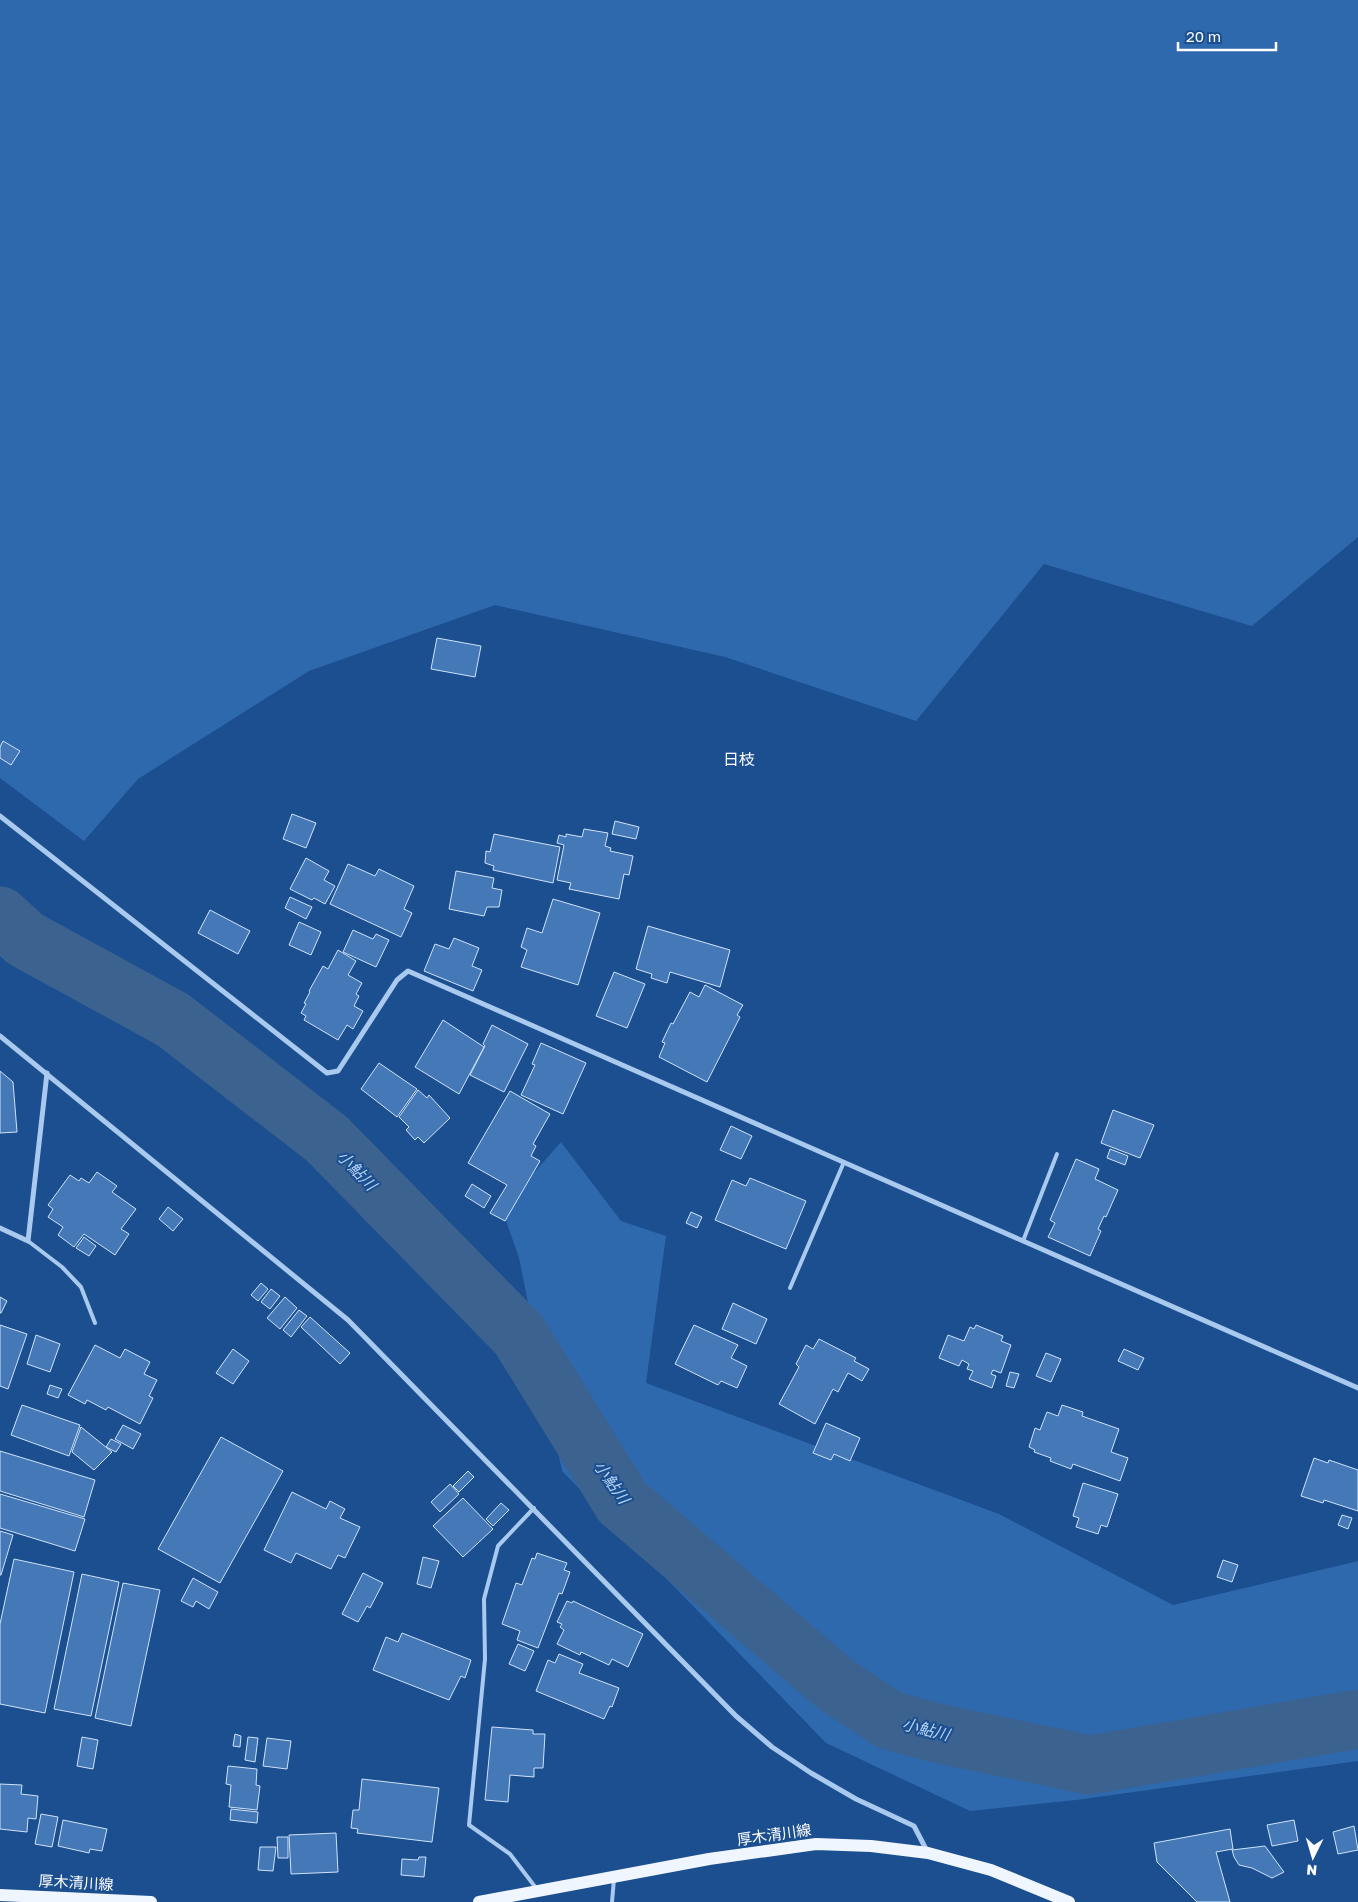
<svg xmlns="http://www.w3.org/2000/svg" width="1358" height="1902" viewBox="0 0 1358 1902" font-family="'Golos Text','Noto Sans JP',sans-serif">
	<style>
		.green { fill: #2e69ad }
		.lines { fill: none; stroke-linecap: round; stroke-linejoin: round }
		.river { stroke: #3c6290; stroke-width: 59 }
		.building { fill: #4478b7; stroke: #cfe3fa }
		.service { stroke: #a9c9ee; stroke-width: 4 }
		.minor { stroke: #a9c9ee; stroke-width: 5 }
		.primary { stroke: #f0f6ff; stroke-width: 12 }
		.labels { text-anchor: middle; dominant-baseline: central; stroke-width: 4; stroke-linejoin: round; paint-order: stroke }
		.street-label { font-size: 15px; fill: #fff; stroke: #1b4f8f }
		.neighbourhood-label { font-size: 16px; fill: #fff; stroke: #1b4f8f }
		.water-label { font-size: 16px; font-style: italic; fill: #b5d3f5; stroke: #1b4f8f }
	</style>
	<rect width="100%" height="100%" fill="#1b4f8f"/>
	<g class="green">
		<polygon points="0,0 1358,0 1358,537 1252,626 1044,564 916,721 725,657 495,605 309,671 138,779 84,841 0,778"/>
		<polygon points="561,1142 621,1221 666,1236 646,1383 999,1514 1173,1605 1358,1561 1358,1761 1076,1800 970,1811 826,1743 562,1471 519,1258 502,1209"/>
	</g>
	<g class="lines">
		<polyline class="river" points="0,916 25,939 173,1020 327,1139 519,1335 622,1502 835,1684 889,1720 936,1733 1089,1765 1358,1719"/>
	</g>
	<g class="building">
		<polygon points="437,638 481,646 475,677 431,669"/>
		<polygon points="3,741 20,751 11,765 0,758 0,747"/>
		<polygon points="292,814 316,823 306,848 283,839"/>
		<polygon points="615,821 639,827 636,839 612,834"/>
		<polygon points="584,829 608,833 605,846 611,848 610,851 633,856 629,875 624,874 619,899 569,889 571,883 557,880 564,845 557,843 559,835 566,837 566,834 582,837"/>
		<polygon points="494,834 560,847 553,883 493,870 494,866 485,863 486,851 490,852"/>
		<polygon points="306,858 329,871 324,880 335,886 325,904 314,898 312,900 290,889"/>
		<polygon points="348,864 375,876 379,869 414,886 404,909 412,913 401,937 330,904"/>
		<polygon points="456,871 494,878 492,888 502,890 499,907 487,907 484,916 449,909"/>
		<polygon points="290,897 312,907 306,919 285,908"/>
		<polygon points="553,899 600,913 578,985 521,967 527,950 521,947 527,928 542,933"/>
		<polygon points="210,910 250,931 238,954 198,933"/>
		<polygon points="299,922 321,932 311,955 289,945"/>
		<polygon points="648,926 730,950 720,987 670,972 667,983 651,978 652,974 636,969"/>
		<polygon points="353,930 373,939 376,934 389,940 376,967 343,952"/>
		<polygon points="454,938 479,948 472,966 482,970 473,991 424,971 435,944 449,949"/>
		<polygon points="338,950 356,961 348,975 362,983 356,994 359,996 354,1006 363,1011 353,1029 347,1025 338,1040 304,1020 306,1016 301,1013 306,1004 304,1003 310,992 309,991 323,966 328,969"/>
		<polygon points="614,972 645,984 627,1028 596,1016"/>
		<polygon points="705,985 743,1005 737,1015 740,1017 707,1082 659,1057 665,1043 662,1042 671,1023 673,1024 690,992 699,997"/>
		<polygon points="443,1020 484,1047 459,1094 415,1067"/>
		<polygon points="492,1025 528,1044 504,1092 470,1075 485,1046 483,1044"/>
		<polygon points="541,1043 586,1063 563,1114 521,1095 535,1065 532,1064"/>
		<polygon points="379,1063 417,1089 397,1117 361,1089"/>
		<polygon points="0,1071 13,1082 17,1132 0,1133"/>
		<polygon points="418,1090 427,1098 429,1095 450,1118 424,1143 418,1137 415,1140 406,1130 409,1127 399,1117"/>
		<polygon points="510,1091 550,1114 533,1144 536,1146 531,1156 540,1161 505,1221 490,1213 507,1185 468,1163"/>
		<polygon points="1113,1110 1154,1125 1140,1158 1101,1143"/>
		<polygon points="731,1126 752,1136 741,1159 720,1150"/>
		<polygon points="1110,1149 1128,1156 1125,1165 1107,1158"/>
		<polygon points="1076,1159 1099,1169 1095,1179 1118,1190 1106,1217 1104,1216 1098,1229 1101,1231 1090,1256 1048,1237 1055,1223 1050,1220"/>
		<polygon points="97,1172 117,1186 112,1192 136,1209 121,1229 129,1234 115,1255 84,1234 74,1247 58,1235 63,1227 48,1217 53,1209 48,1205 70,1175 79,1181 81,1178 89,1183"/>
		<polygon points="750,1178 806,1201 786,1249 715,1220 732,1180 746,1186"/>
		<polygon points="472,1184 491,1196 484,1208 465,1196"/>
		<polygon points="168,1207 183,1219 173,1231 159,1219"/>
		<polygon points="691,1212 702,1217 697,1228 686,1223"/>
		<polygon points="84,1237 96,1246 89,1256 76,1248"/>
		<polygon points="261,1283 268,1289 258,1301 251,1295"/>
		<polygon points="271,1289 280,1296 270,1309 261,1302"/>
		<polygon points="0,1297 7,1301 1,1313 0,1313"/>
		<polygon points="285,1297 297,1308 280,1329 267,1318"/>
		<polygon points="733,1303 767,1319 756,1344 722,1329"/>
		<polygon points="299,1310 307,1316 291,1337 283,1330"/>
		<polygon points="310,1317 350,1353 340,1364 301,1327"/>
		<polygon points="0,1325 27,1334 8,1389 0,1386"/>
		<polygon points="694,1325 738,1345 731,1358 747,1366 737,1388 721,1381 718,1385 675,1364"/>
		<polygon points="976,1325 1003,1336 1001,1341 1011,1345 1001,1373 993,1370 991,1374 996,1376 992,1388 969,1379 973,1371 967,1369 969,1364 962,1360 959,1366 939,1358 948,1335 964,1341 970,1327 974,1329"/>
		<polygon points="36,1335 60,1344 50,1372 27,1364"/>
		<polygon points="819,1339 856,1358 854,1361 869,1369 862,1381 848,1373 838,1392 833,1389 815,1424 779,1404 799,1367 796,1364 806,1345 813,1349"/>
		<polygon points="95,1345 120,1358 125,1349 150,1362 144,1374 157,1380 149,1396 153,1398 140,1424 108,1407 106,1410 87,1400 85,1404 68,1395"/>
		<polygon points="233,1349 249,1361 233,1384 216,1373"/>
		<polygon points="1124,1349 1144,1358 1138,1370 1118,1361"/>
		<polygon points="1046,1353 1061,1359 1051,1382 1036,1376"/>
		<polygon points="1010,1372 1019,1374 1014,1388 1006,1386"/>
		<polygon points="50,1385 62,1389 58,1398 47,1394"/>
		<polygon points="22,1405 80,1425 69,1456 11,1435"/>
		<polygon points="1062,1405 1083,1412 1082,1416 1119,1429 1111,1452 1128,1458 1120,1481 1073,1464 1071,1469 1050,1461 1051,1458 1034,1452 1035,1450 1029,1447 1035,1428 1040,1430 1047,1412 1058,1416"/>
		<polygon points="826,1423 860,1438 850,1461 834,1454 831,1460 813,1453"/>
		<polygon points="123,1425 141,1434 133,1449 115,1439"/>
		<polygon points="81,1427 112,1452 94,1470 72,1452"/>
		<polygon points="221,1437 283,1471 220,1583 158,1549"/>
		<polygon points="111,1439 121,1444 116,1452 106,1447"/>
		<polygon points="0,1451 95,1480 84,1517 0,1491"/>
		<polygon points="1314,1458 1328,1463 1329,1460 1358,1470 1358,1511 1324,1500 1323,1503 1301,1496"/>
		<polygon points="468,1471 474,1477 459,1492 453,1486"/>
		<polygon points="1083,1483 1118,1494 1107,1527 1101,1525 1098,1534 1076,1527 1079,1518 1073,1516"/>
		<polygon points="450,1484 459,1494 440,1512 431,1502"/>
		<polygon points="292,1492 326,1509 330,1501 345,1509 340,1518 360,1527 345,1558 338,1555 331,1569 296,1553 291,1563 264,1550"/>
		<polygon points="0,1494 85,1519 75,1551 0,1528"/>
		<polygon points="463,1498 493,1529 463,1557 433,1526"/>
		<polygon points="501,1503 509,1510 493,1526 486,1519"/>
		<polygon points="1342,1515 1352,1518 1348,1529 1338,1525"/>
		<polygon points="0,1531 13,1535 1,1575 0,1575"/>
		<polygon points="537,1553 567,1563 564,1570 570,1572 562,1594 559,1593 538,1648 517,1640 520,1631 502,1624 516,1583 522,1585 532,1558 535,1559"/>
		<polygon points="423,1557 439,1561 431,1588 417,1584"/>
		<polygon points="14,1559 74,1572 45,1713 0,1704 0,1624"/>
		<polygon points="1223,1560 1238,1565 1232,1582 1217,1577"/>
		<polygon points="363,1573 383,1583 370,1608 367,1606 358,1622 342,1614"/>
		<polygon points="82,1574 119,1582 91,1716 54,1709"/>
		<polygon points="193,1578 218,1592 209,1609 196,1601 193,1607 181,1601"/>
		<polygon points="123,1583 160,1590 131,1726 95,1718"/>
		<polygon points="567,1601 572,1603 573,1601 643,1634 628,1667 612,1659 609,1665 581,1652 580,1655 557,1644 564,1630 560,1627 562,1624 557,1622"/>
		<polygon points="402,1633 471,1660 465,1678 461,1676 449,1700 373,1670 386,1637 398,1642"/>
		<polygon points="518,1644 534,1651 525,1671 509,1664"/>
		<polygon points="559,1654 583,1664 579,1673 619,1688 612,1707 610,1706 604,1719 536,1691 548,1660 555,1663"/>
		<polygon points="492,1727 533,1730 533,1734 545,1734 543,1768 534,1768 534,1777 510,1775 508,1802 485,1800"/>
		<polygon points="235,1734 241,1736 240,1747 233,1746"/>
		<polygon points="82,1737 98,1740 93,1769 77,1766"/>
		<polygon points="248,1737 258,1738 255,1762 245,1760"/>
		<polygon points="267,1738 291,1741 287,1769 263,1766"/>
		<polygon points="228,1766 257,1769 256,1785 260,1786 257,1810 229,1807 231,1785 226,1784"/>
		<polygon points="362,1779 439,1788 432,1842 357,1833 358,1829 351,1828 353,1810 359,1810"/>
		<polygon points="0,1784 22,1785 21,1794 38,1796 36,1819 28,1818 27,1832 0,1829"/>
		<polygon points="231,1809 258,1812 257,1823 230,1820"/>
		<polygon points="41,1814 58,1817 52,1847 35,1844"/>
		<polygon points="63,1820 107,1829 102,1851 90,1849 89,1853 58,1846"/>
		<polygon points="1294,1820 1298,1841 1272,1846 1267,1825"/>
		<polygon points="1354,1826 1358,1850 1338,1854 1333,1832"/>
		<polygon points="1230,1829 1233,1849 1216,1852 1230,1902 1197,1902 1157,1862 1154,1843"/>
		<polygon points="336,1833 338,1872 291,1874 289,1835"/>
		<polygon points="277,1837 288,1837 288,1858 278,1858"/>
		<polygon points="1265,1846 1284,1872 1272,1878 1252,1868 1239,1865 1234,1857 1232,1850"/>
		<polygon points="260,1847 276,1847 273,1871 258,1870"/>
		<polygon points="419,1857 426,1857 424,1877 401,1875 402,1859 418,1860"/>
	</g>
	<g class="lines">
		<g class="service">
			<polyline points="28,1241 62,1267 81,1287 95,1323"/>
			<polyline points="1023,1241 1057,1154"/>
			<polyline points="790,1288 844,1162"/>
			<polyline points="534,1508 498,1546 484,1599 485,1659 469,1825 510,1854 536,1888"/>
			<polyline points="612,1902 614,1879"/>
		</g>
		<g class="minor">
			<polyline points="0,816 327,1073 338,1071 397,980 408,971 1358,1388"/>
			<polyline points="0,1036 348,1320 736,1716 772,1747 811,1773 856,1799 914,1826 927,1851"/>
			<polyline points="0,1228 28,1241 47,1073"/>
		</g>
		<g class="primary">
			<polyline points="0,1895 151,1902"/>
			<polyline points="479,1902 709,1859 816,1844 871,1846 928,1853 991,1870 1069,1902"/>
		</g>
	</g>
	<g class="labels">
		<g class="street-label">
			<text transform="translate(774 1834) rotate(-8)">厚木清川線</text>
			<text transform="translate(76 1882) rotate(3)">厚木清川線</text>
		</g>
		<g class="neighbourhood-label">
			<text x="739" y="759">日枝</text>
		</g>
		<g class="water-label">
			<text transform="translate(357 1170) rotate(46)">小鮎川</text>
			<text transform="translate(612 1482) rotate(55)">小鮎川</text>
			<text transform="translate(926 1729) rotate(14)">小鮎川</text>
		</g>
	</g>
	<g transform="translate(1313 1857) rotate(185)" stroke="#1b4f8f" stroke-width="4" paint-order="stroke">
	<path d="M0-4L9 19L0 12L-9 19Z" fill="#ffffff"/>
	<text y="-8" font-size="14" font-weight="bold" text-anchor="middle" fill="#ffffff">N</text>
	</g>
	<path d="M1178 42v8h98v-8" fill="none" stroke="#ffffff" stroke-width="2.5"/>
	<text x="1186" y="42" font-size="15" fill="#ffffff" stroke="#1b4f8f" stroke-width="4" paint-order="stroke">20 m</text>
</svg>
